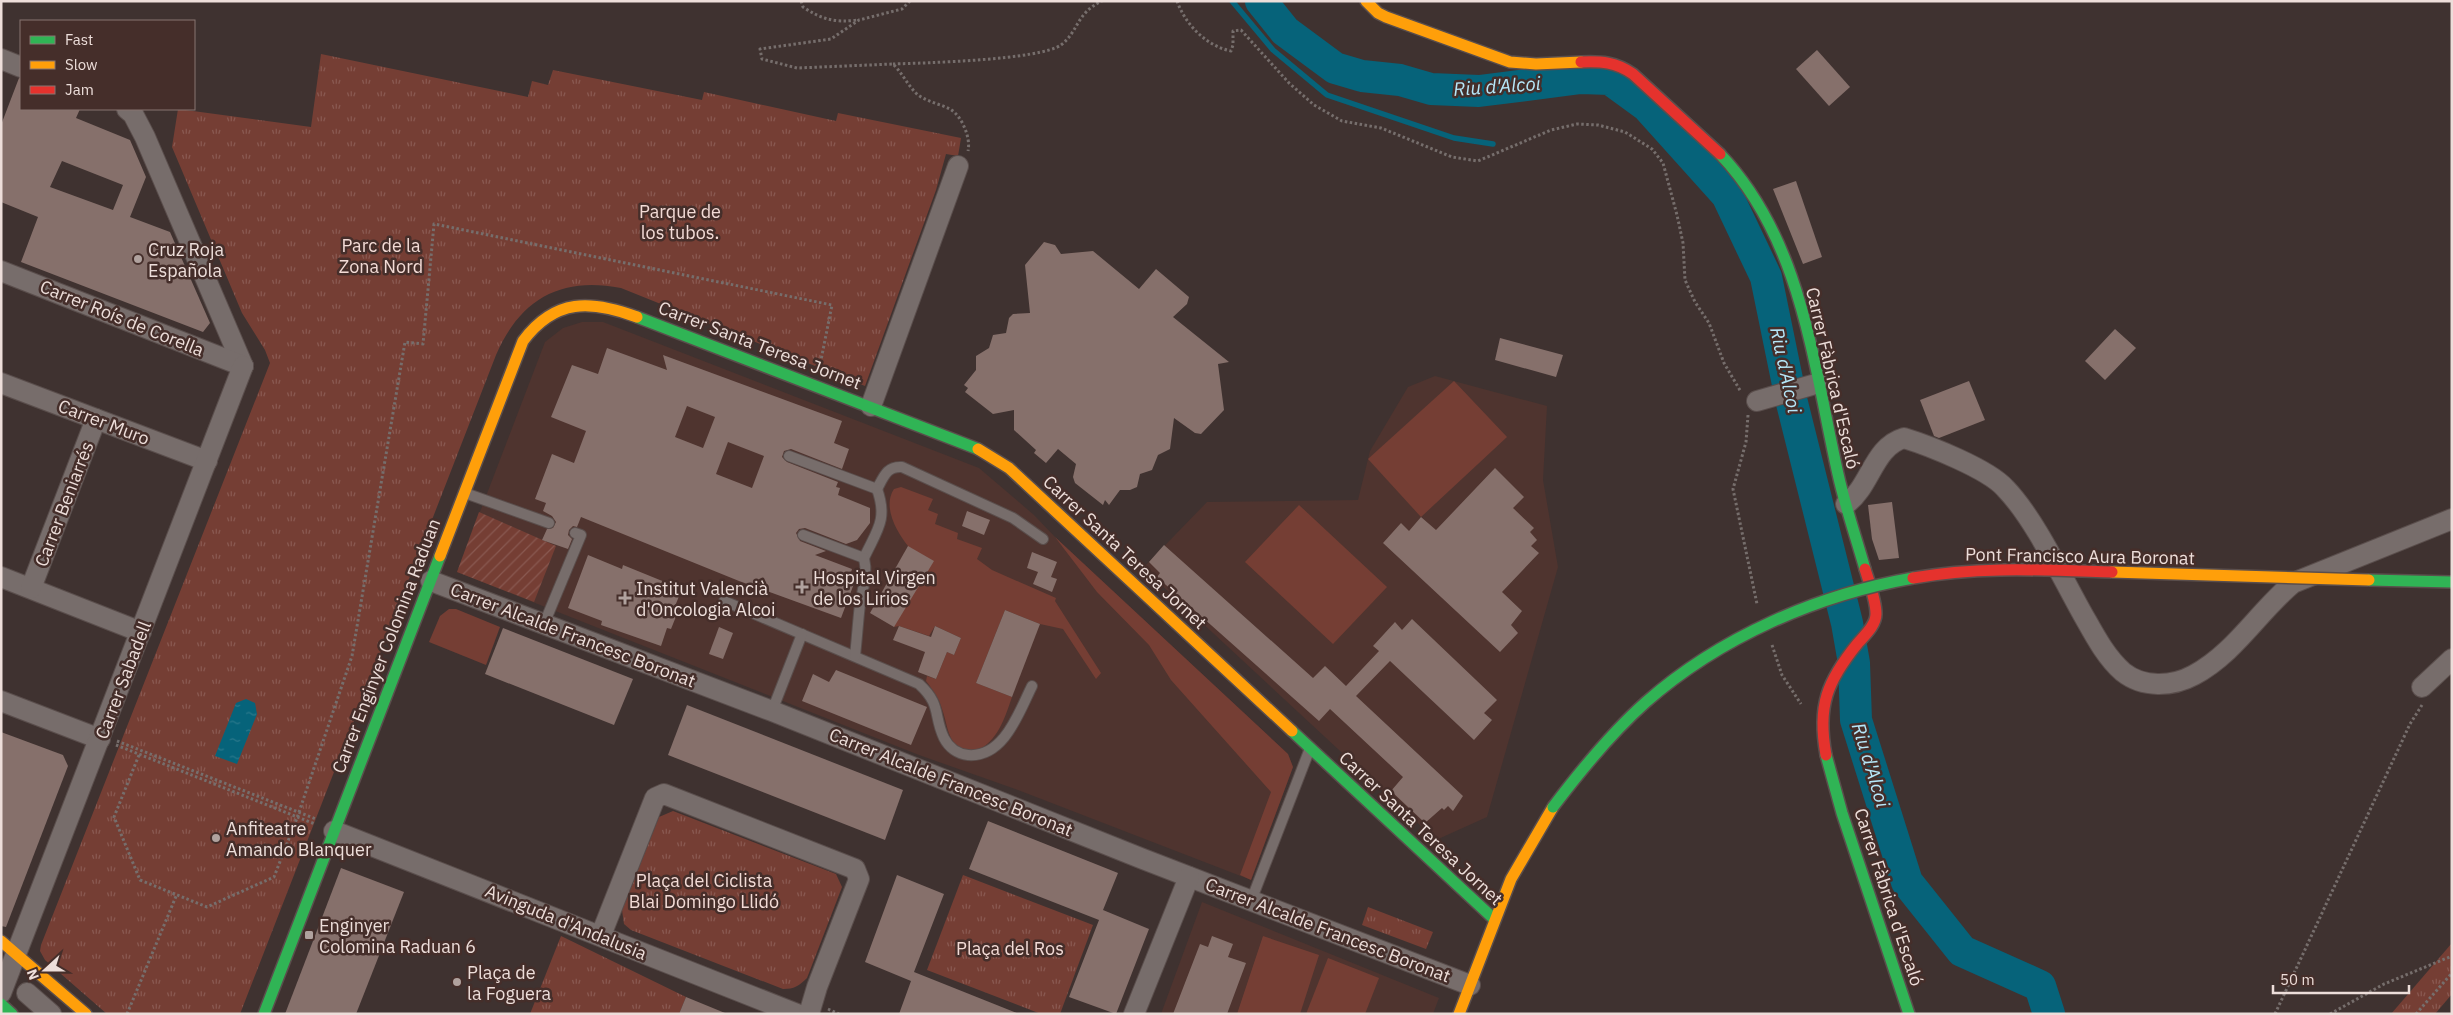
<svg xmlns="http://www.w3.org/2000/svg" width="2453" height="1015" viewBox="0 0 2453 1015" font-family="'IBM Plex Sans',sans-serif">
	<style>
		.built { fill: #4f342f }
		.grass { fill: #753e34 }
		.park { fill: url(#park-tufts) }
		.garden { fill: url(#garden-furrows) }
		.water { fill: url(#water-ripples) }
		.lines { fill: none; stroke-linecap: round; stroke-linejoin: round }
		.stream { stroke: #06637a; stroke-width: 5.5 }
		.river { stroke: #06637a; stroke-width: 32 }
		.building { fill: #86706b; fill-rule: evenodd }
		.lane-casing { stroke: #5a4e4c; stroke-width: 12 }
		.street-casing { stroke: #5a4e4c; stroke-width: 22 }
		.fast-casing { stroke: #5a4e4c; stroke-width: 14 }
		.slow-casing { stroke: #5a4e4c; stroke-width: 14 }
		.jam-casing { stroke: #5a4e4c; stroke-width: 14 }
		.path { stroke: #766e6c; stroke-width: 3; stroke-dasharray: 2.5 2.5; stroke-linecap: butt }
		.lane { stroke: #776d6b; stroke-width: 10 }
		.street { stroke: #776d6b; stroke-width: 20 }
		.fast { stroke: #30b455; stroke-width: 11 }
		.slow { stroke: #ff9f0a; stroke-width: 11 }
		.jam { stroke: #e5322d; stroke-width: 11 }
		.fast-bridge-casing { stroke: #5a4e4c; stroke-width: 14; stroke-linecap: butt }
		.slow-bridge-casing { stroke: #5a4e4c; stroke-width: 14; stroke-linecap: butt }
		.jam-bridge-casing { stroke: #5a4e4c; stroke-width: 14; stroke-linecap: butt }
		.fast-bridge { stroke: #30b455; stroke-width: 11 }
		.slow-bridge { stroke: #ff9f0a; stroke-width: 11 }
		.jam-bridge { stroke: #e5322d; stroke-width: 11 }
		.poi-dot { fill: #b0a29e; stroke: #452e2a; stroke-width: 2 }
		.labels { text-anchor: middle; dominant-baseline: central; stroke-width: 5; stroke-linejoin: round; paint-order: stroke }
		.park-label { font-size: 18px; fill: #f3dbd6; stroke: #452e2a }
		.poi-label { font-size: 18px; fill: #eddeda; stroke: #452e2a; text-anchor: start }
		.street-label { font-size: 18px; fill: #eddeda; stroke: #452e2a }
		.water-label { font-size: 19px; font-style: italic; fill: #b6e8fa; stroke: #452e2a }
	</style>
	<defs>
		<pattern id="park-tufts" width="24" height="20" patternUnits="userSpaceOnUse" patternTransform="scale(1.25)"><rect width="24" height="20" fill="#753e34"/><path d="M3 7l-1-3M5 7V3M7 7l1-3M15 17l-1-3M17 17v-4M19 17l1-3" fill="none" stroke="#895951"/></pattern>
		<pattern id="garden-furrows" width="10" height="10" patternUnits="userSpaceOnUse" patternTransform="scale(1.25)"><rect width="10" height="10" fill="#753e34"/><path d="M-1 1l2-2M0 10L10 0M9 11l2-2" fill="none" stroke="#895951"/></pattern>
		<pattern id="water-ripples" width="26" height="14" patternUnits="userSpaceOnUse" patternTransform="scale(1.25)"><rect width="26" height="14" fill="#06637a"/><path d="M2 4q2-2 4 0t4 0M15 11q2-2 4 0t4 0" fill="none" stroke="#2b798c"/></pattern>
	</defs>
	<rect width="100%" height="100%" fill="#3f3230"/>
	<g class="built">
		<polygon points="582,322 603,322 979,468 1034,515 1055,537 1288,754 1293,767 1251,880 1018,790 919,755 457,572 545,342 563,328"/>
		<polygon points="1435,376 1547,406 1543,480 1558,567 1487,817 1436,840 1143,568 1207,502 1358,500 1370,451 1408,387"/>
		<polygon points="1202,902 1439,998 1433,1014 1161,1014"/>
	</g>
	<g class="grass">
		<polygon points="1454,381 1507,437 1421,517 1368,459"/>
		<path d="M 901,487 L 933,499 L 928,510 L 938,514 L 935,524 L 958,533 L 957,539 L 982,548 L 977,559 L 992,570 L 1056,598 L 1055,601 L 1101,673 L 1096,679 L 1063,629 L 1040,624 L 1005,610 L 976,683 L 1012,697 C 1004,720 998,741 975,752 C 946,748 950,731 942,709 C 939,698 933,690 926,681 L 927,676 L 936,679 L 947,652 L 954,655 L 961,638 L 935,626 L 929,636 L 899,626 L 894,627 L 908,546 C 897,532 882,507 894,489 Z"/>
		<polygon points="1299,505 1387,587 1333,644 1245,562"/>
		<polygon points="1055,537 1288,754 1293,767 1251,880 1240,875 1271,792 1171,680 1149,645 1097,592"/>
		<polygon points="449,609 456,609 500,627 486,665 429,642 440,616"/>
		<polygon points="1263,936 1319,955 1300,1014 1237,1014"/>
		<polygon points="1328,958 1379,978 1365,1014 1306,1014"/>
	</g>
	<g class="park">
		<path d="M 321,54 L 528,97 L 532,81 L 548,85 L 553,70 L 702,100 L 704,92 L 836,121 L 838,113 L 961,138 L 958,156 L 946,154 L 936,190 L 865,386 L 621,288 C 561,276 520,299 496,355 L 240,1014 L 107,1014 L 45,960 L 40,951 L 41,945 L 270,363 L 265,350 L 242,313 L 172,147 L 178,109 L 311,127 Z"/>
		<path d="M 673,811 L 836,874 L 842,887 L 807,978 C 799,986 794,989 783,989 L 631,930 L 624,924 L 622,910 L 659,817 Z"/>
		<polygon points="963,875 1093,925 1060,1014 1041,1014 927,970"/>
		<polygon points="1368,907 1433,932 1426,949 1362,925"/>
		<polygon points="561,936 686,997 679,1014 530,1014"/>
		<polygon points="2452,943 2452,994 2435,1014 2391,1014"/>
	</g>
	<polygon class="garden" points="479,512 556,546 534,602 457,572"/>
	<polygon class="water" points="246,699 255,703 257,714 237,764 215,756 236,703"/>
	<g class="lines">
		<polyline class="stream" points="1232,1 1273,50 1327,95 1454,138 1493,144"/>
		<polyline class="river" points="1261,1 1285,31 1335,68 1362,76 1400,80 1431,89 1479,91 1581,78 1610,79 1647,106 1727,195 1766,277 1791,399 1847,623 1854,663 1856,720 1907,882 1962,951 2040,986 2049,1014"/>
	</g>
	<g class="building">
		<polygon points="1817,50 1850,87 1829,106 1796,69"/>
		<path d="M 19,78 L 21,79 L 21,109 L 80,109 L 76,118 L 130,140 L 146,177 L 130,217 L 170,232 L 210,323 L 203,332 L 21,262 L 38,217 L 1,202 L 1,125 ZM 62,161 L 123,185 L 113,210 L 50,187 Z"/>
		<polygon points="1796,181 1822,257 1803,264 1773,189"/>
		<polygon points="1044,242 1055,245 1061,254 1093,251 1139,289 1156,269 1189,297 1187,304 1173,317 1229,362 1218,364 1224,410 1201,434 1195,433 1174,418 1170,449 1158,455 1152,470 1140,474 1137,487 1130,490 1120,490 1109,505 1105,500 1103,505 1075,483 1073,477 1076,464 1058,449 1046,463 1034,453 1036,450 1014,430 1014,410 993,414 965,392 968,388 964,385 976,370 976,356 989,348 993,335 1006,333 1009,318 1013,314 1030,313 1025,265"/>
		<polygon points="2115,329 2136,348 2105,380 2085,361"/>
		<polygon points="1500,338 1563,355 1556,377 1495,360"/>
		<path d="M 607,348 L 667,370 L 663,355 L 842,421 L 834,443 L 849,449 L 842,469 L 791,449 L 784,451 L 782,457 L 787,462 L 838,482 L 836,487 L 840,488 L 838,495 L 870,508 L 870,523 L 857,540 L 846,544 L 805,528 L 799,529 L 796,533 L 800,541 L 826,551 L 815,555 L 852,569 L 849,579 L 855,581 L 841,618 L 739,581 L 581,517 L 577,527 L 573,526 L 569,530 L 568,535 L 572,539 L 568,549 L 542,540 L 547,529 L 553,528 L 556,522 L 552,516 L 543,511 L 546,503 L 535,499 L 552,454 L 574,463 L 586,431 L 551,417 L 572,365 L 598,374 ZM 687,406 L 715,417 L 703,448 L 675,437 ZM 728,442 L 764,456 L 752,488 L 716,474 Z"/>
		<polygon points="1969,381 1985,420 1939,438 1934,436 1920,400"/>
		<polygon points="1495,468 1524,497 1513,508 1534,528 1530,532 1537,540 1531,546 1539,553 1502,592 1522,611 1511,625 1518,633 1500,652 1383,543 1401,523 1409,531 1421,517 1436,530"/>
		<polygon points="1892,502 1899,558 1879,560 1872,539 1868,505"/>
		<polygon points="967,511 990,520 984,535 962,526"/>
		<polygon points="1164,545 1313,678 1325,666 1346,686 1379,651 1373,646 1395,622 1402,630 1412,619 1497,700 1484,713 1492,720 1474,740 1390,661 1356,696 1463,796 1453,811 1448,806 1444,810 1442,808 1425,823 1391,791 1403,777 1330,709 1319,721 1157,577 1160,573 1149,562"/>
		<polygon points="908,546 934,561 894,627 870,613"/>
		<polygon points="1032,552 1057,562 1051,577 1057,579 1052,592 1033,584 1038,572 1027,568"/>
		<polygon points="588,555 622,569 623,565 682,589 675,606 679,609 671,629 667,628 661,646 601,625 602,621 568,608"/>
		<polygon points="1005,610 1040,624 1012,697 976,683"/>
		<polygon points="899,626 931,637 935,626 961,638 954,655 947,652 936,679 918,672 925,652 893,640"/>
		<polygon points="719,627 733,633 723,659 709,654"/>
		<polygon points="503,628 633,679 614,725 485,674"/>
		<polygon points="836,670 927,707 911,745 802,701 813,674 829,682"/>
		<polygon points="687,705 903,790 885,840 668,755"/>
		<polygon points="1,732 63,755 68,766 6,927 1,926"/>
		<polygon points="988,821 1118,873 1103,910 1149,929 1116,1014 1069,997 1099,920 969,869"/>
		<polygon points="341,868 404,892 356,1014 285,1014"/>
		<polygon points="897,875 944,894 914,972 1019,1014 899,1014 911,981 865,962"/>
		<polygon points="1212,936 1233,944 1228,957 1246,963 1227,1014 1173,1014 1200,944 1208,947"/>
		<polygon points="686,997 725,1013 725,1014 679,1014"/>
	</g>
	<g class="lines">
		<g class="lane-casing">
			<g id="lane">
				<path d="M 789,456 L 877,489 C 884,476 887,466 902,467 L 1013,518 L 1043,539"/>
				<polyline points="465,493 549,523"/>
				<path d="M 803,535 L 864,558 C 877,530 888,520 877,489"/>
				<path d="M 724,601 L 919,684 C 942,705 933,715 944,738 C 949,748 958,754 968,755 C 1004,758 1019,712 1032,686"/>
				<polyline points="544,624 581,535 575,533"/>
				<path d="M 855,656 C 857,638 858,621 860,604 C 863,587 868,575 864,558"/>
				<polyline points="772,711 802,634"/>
				<polyline points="1251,901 1309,751"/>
			</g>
		</g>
		<g class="street-casing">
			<g id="street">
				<polyline points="1,59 21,67"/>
				<polyline points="127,109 133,114 145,137 243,366"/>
				<polyline points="1,271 243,366"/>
				<polyline points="1,383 207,461"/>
				<polyline points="1757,401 1819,383"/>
				<polyline points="871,406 958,166"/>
				<path d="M 1846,504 C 1871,486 1873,447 1904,438 C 1930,446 1988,469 2005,488 C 2036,520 2063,580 2086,620 C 2096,638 2107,658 2123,672 C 2143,688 2172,687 2194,675 C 2235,653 2259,611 2293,583 L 2452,519"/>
				<polyline points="1,577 141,632"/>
				<polyline points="431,581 772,711 1143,859 1470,985"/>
				<polyline points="31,588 96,419"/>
				<polyline points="2422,687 2452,659"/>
				<polyline points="1,701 100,739"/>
				<polyline points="334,831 797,1014"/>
				<polyline points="601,935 655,798 664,794 855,869 859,879 817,987 809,1014"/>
				<polyline points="1,993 243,366"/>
				<polyline points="27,993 51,1014"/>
				<polyline points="1134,1014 1189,877"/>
			</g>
		</g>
		<g class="fast-casing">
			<g id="fast">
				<path d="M 1720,154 C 1802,240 1813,363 1838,474 C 1845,506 1856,537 1865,569"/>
				<polyline points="637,317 978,449"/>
				<polyline points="1292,731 1494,919"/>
				<polyline points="1826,755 1842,813 1909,1014"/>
				<polyline points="1,1004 12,1014"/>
				<polyline points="264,1014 440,556"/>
			</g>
		</g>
		<g class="slow-casing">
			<g id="slow">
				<polyline points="1366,1 1378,13 1386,17 1510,62 1536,64 1581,62"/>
				<polyline points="978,449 1009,468 1292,731"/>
				<path d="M 440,556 L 523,341 C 555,298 591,300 637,317"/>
				<polyline points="1,941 86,1014"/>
				<polyline points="1459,1014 1511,879 1553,807"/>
			</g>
		</g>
		<g class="jam-casing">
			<g id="jam">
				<path d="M 1581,62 C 1601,61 1616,62 1633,74 L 1720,154"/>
				<path d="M 1826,755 C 1817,706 1827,681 1858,643 C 1865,635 1876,625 1876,614 C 1876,600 1869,582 1865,569"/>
			</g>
		</g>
		<g class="path">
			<path d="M 801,1 L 803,7 C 821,19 835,23 857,20"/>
			<path d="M 910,1 L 902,9 L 859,20 L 831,39 L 760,49 L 762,59 L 797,68 L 893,64 C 903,74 908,86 918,95 C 928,102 940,104 950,109 C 962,116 971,138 968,151"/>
			<path d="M 1177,1 C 1185,24 1206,46 1231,51 L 1233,45 L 1233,31 L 1241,30 L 1289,83 L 1314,105 L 1342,121 L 1381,128 L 1452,157 L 1478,161 L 1551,130 L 1577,124 L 1598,125 L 1625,132 L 1652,149 L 1663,163 L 1677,215 L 1683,243 L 1685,280 L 1695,302 L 1709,323 L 1724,363 L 1741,392"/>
			<path d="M 893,64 C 925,63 1039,60 1061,45 C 1079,31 1076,13 1102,1"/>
			<polyline points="1748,415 1746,442 1733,489 1757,604"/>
			<polyline points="1772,645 1782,675 1801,704"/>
			<polyline points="117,741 316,819"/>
			<polyline points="116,745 315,824"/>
			<polyline points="139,755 114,817 140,880 207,907 274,877 297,818 352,656 405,342 423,344 434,224 832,305 820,365"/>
			<polyline points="828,1009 839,1014"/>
			<polyline points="127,1014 177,894"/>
			<polyline points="2275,1014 2410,724 2422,705"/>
			<polyline points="2330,1014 2384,984 2452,956"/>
			<polyline points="2416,1014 2452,973"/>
		</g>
		<use href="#lane" class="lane"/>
		<use href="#street" class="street"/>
		<use href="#fast" class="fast"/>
		<use href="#slow" class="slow"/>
		<use href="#jam" class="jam"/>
		<g class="fast-bridge-casing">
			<g id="fast-bridge">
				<polyline points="2369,580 2452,582"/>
				<path d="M 1553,807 C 1581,770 1611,733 1646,702 C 1720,637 1817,595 1913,578"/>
			</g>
		</g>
		<g class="slow-bridge-casing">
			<polyline id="slow-bridge" points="2112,572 2369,580"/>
		</g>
		<g class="jam-bridge-casing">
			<path id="jam-bridge" d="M 1913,578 C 1979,566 2045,570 2112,572"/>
		</g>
		<use href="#fast-bridge" class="fast-bridge"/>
		<use href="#slow-bridge" class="slow-bridge"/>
		<use href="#jam-bridge" class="jam-bridge"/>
	</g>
	<g class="poi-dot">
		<circle cx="138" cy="259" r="5"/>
		<path d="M799.5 579.5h5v5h5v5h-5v5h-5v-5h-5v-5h5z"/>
		<path d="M622.5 590.5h5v5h5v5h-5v5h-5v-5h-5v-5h5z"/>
		<circle cx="216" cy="838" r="5"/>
		<rect x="304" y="930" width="10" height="10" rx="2.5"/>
		<circle cx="457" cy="982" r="5"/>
	</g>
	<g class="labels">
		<g class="park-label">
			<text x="680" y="211">Parque de<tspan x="680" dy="21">los tubos.</tspan></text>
			<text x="381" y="245">Parc de la<tspan x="381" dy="21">Zona Nord</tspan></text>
			<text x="704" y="880">Plaça del Ciclista<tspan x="704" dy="21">Blai Domingo Llidó</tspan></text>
			<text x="1010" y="948">Plaça del Ros</text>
		</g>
		<g class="poi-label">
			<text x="148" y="249">Cruz Roja<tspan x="148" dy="21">Española</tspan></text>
			<text x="813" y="577">Hospital Virgen<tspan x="813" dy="21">de los Lirios</tspan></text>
			<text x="636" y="588">Institut Valencià<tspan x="636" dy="21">d'Oncologia Alcoi</tspan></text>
			<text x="226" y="828">Anfiteatre<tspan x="226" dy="21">Amando Blanquer</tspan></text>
			<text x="319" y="925">Enginyer<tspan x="319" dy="21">Colomina Raduan 6</tspan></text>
			<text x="467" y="972">Plaça de<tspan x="467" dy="21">la Foguera</tspan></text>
		</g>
		<g class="street-label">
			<text transform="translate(122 318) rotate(22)">Carrer Roís de Corella</text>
			<text transform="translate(760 345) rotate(21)">Carrer Santa Teresa Jornet</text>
			<text transform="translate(1833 378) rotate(77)">Carrer Fàbrica d'Escaló</text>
			<text transform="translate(104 422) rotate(21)">Carrer Muro</text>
			<text transform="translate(64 504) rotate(-69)">Carrer Beniarrés</text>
			<text transform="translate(1125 552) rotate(43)">Carrer Santa Teresa Jornet</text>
			<text transform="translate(2080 556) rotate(1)">Pont Francisco Aura Boronat</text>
			<text transform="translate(573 635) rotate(21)">Carrer Alcalde Francesc Boronat</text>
			<text transform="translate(386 646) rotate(-69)">Carrer Enginyer Colomina Raduan</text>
			<text transform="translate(123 680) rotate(-69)">Carrer Sabadell</text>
			<text transform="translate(951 782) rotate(22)">Carrer Alcalde Francesc Boronat</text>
			<text transform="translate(1421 828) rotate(43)">Carrer Santa Teresa Jornet</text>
			<text transform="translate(1889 897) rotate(72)">Carrer Fàbrica d'Escaló</text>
			<text transform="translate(566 922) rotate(22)">Avinguda d'Andalusia</text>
			<text transform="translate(1328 930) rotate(21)">Carrer Alcalde Francesc Boronat</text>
		</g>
		<g class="water-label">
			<text transform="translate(1497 86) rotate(-4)">Riu d'Alcoi</text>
			<text transform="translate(1786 370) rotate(78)">Riu d'Alcoi</text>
			<text transform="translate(1871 765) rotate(73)">Riu d'Alcoi</text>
		</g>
	</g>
	<rect width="2453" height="1015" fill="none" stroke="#eddeda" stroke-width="5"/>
	<rect x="20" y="20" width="175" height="90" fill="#452e2a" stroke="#887470"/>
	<rect x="30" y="36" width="25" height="8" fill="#30b455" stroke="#887470"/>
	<text x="65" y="45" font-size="15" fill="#eddeda">Fast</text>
	<rect x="30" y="61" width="25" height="8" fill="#ff9f0a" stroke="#887470"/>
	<text x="65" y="70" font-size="15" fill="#eddeda">Slow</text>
	<rect x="30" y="86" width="25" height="8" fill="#e5322d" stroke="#887470"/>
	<text x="65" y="95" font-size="15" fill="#eddeda">Jam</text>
	<g transform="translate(45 970) rotate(249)" stroke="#452e2a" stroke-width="4" paint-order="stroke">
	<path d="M0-4L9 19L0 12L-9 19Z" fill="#eddeda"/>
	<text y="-8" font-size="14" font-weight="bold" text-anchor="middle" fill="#eddeda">N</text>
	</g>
	<path d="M2273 985v8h136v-8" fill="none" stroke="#eddeda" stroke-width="2.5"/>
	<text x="2280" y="985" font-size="15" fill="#eddeda" stroke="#452e2a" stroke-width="4" paint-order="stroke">50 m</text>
</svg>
